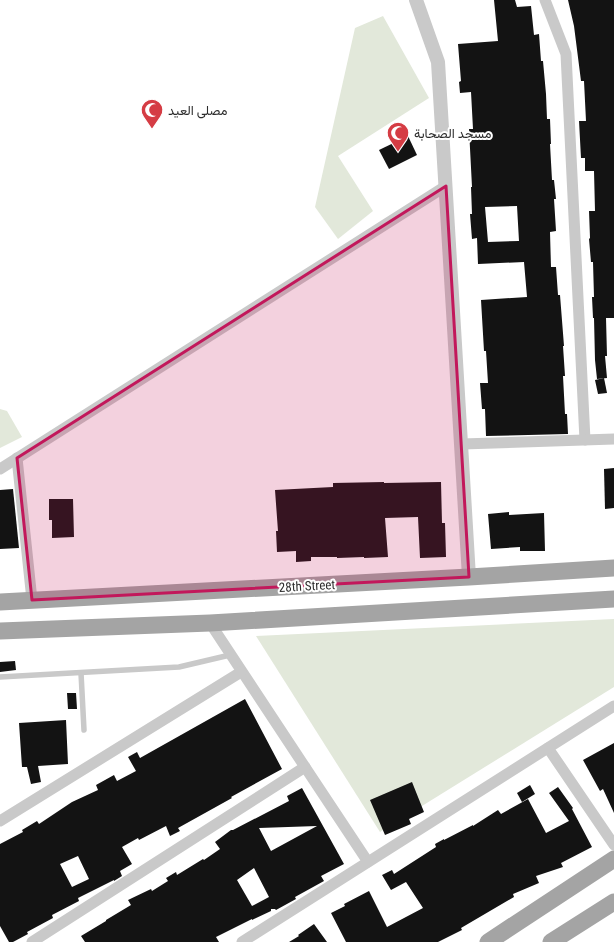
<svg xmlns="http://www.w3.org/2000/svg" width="614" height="942" viewBox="0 0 614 942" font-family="'Roboto Condensed',Vazirmatn,sans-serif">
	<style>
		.green { fill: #e2e8da }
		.building { fill: #131313; fill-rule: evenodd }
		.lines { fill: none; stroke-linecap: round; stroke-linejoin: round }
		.service { stroke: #c9c9c9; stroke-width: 5.5 }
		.minor { stroke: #c9c9c9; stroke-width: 11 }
		.tertiary { stroke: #c9c9c9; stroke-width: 14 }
		.primary { stroke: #a4a4a4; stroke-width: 17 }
		.marked { fill: #c2185b; fill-opacity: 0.2; stroke: #c2185b; stroke-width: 3; stroke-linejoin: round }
		.labels { text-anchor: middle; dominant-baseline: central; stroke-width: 4; stroke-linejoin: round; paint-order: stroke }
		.poi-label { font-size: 13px; fill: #2c2c2c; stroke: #fff; text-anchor: start }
		.street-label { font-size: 13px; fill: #2c2c2c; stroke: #fff }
	</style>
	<rect width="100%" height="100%" fill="#fff"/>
	<g class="green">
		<polygon points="383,16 429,98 338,156 373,211 338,239 315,207 355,28"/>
		<polygon points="0,409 7,411 22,437 0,448"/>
		<polygon points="614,619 614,687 380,832 256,636"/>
	</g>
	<g class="building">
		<path d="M 494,0 L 515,0 L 517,7 L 531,6 L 534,35 L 539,34 L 541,61 L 543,61 L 546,94 L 547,119 L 550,119 L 551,144 L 550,144 L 552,180 L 554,180 L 556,199 L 554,199 L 556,231 L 550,232 L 551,267 L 556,267 L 558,295 L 560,295 L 564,346 L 563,346 L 565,376 L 563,376 L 565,414 L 567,414 L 568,434 L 486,436 L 485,409 L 482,409 L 480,383 L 488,383 L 486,351 L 484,351 L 481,300 L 527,297 L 524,262 L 478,264 L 477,238 L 472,239 L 470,214 L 472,214 L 471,187 L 472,187 L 469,129 L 473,129 L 471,92 L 460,93 L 459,82 L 461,81 L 458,44 L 498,41 ZM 517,206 L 519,241 L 488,242 L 485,207 Z"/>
		<polygon points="568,0 614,0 614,318 606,318 607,356 605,356 607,378 597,379 595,360 594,318 593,318 592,297 594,297 593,262 591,262 589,239 590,238 589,211 595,211 594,171 585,171 585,158 581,158 579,121 586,121 584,81 581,81 574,26"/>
		<polygon points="408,136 417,155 389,169 379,150"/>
		<polygon points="604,378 607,393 598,394 595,380"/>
		<polygon points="614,468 614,508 605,509 604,469"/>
		<polygon points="384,482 384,483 441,482 442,523 445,523 446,557 420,558 418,517 385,518 388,557 364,558 364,557 337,558 337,557 311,557 311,561 296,562 296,551 277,552 276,531 278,531 275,490 333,487 333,483"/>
		<polygon points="13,489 19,548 0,549 0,490"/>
		<polygon points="49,499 73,499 74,537 52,538 52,520 49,520"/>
		<polygon points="509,512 509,515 544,513 545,551 520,551 520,547 491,549 488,514"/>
		<polygon points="15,661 16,670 0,672 0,662"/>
		<polygon points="67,693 76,693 77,709 68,709"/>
		<path d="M 245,699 L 282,769 L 231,797 L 232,798 L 178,828 L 180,831 L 170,836 L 166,826 L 139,840 L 138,838 L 122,847 L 132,864 L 120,871 L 122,876 L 114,881 L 114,880 L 78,898 L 79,901 L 52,915 L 53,918 L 27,932 L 28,934 L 13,942 L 9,942 L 0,926 L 0,844 L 23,832 L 22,830 L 37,821 L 39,824 L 72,802 L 98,790 L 96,785 L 114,775 L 117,781 L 136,771 L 128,757 L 137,752 L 140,758 ZM 78,856 L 89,879 L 72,887 L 60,864 Z"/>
		<polygon points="66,720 68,764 38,766 41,782 31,784 27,767 22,767 19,723"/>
		<polygon points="614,743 614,813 603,789 600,791 583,760"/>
		<polygon points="412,782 424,812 409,819 411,824 385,835 370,800"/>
		<polygon points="530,785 535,794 522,802 517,793"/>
		<polygon points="558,787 573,808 572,809 592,847 561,863 563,867 536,876 539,883 513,894 514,897 461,928 462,930 438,942 346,942 331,913 345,906 344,904 369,891 387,927 423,908 406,882 391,890 382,875 392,870 394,874 436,847 435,844 444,839 444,840 473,825 473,826 498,810 501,814 528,799 546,833 569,821 549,793"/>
		<path d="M 302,788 L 344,864 L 321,876 L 324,881 L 295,897 L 296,899 L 276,910 L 275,909 L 271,909 L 271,911 L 252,920 L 252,919 L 216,937 L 219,942 L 85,942 L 81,936 L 106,921 L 106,920 L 131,905 L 128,900 L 151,889 L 152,891 L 168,881 L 166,878 L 176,872 L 177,875 L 203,859 L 204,860 L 220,849 L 215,842 L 231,830 L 233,830 L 289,801 L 287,796 ZM 317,826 L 271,851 L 259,828 ZM 254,868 L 269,897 L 252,906 L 237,880 Z"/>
		<polygon points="314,924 327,942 289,942 299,936 298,935"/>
	</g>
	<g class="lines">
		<g class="service">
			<polyline points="81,673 84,730"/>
			<polyline points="0,677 179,667 230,655"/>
		</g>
		<g class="minor">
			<polyline points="545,0 566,54 585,440"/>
			<polyline points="462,444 614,439"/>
			<polyline points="17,458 32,600"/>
			<polyline points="0,469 446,186"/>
			<polyline points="210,623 305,767 368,862"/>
			<polyline points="548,748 614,845"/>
			<polyline points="0,821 241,672"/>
			<polyline points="32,942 305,767"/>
			<polyline points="242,942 614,706"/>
		</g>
		<polyline class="tertiary" points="416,0 438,62 469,577"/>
		<g class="primary">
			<polyline points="0,602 469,577 614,568"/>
			<polyline points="0,631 210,623 614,599"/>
			<polyline points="488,942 614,859"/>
			<polyline points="551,942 614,902"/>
		</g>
	</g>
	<path class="marked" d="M 446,186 L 469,577 L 32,600 L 17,458 Z"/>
	<defs>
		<g id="mosque-pin" transform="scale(1.15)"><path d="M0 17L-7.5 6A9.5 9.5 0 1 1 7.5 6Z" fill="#d53c44" stroke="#fff"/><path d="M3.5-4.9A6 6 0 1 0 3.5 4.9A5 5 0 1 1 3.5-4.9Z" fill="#fff"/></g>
	</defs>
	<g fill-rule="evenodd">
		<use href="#mosque-pin" x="152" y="110"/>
		<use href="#mosque-pin" x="398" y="133"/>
	</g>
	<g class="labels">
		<g class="poi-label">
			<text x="168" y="110">مصلى العيد</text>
			<text x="414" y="133">مسجد الصحابة</text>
		</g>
		<g class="street-label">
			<text transform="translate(307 586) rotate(-3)">28th Street</text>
		</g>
	</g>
</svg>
